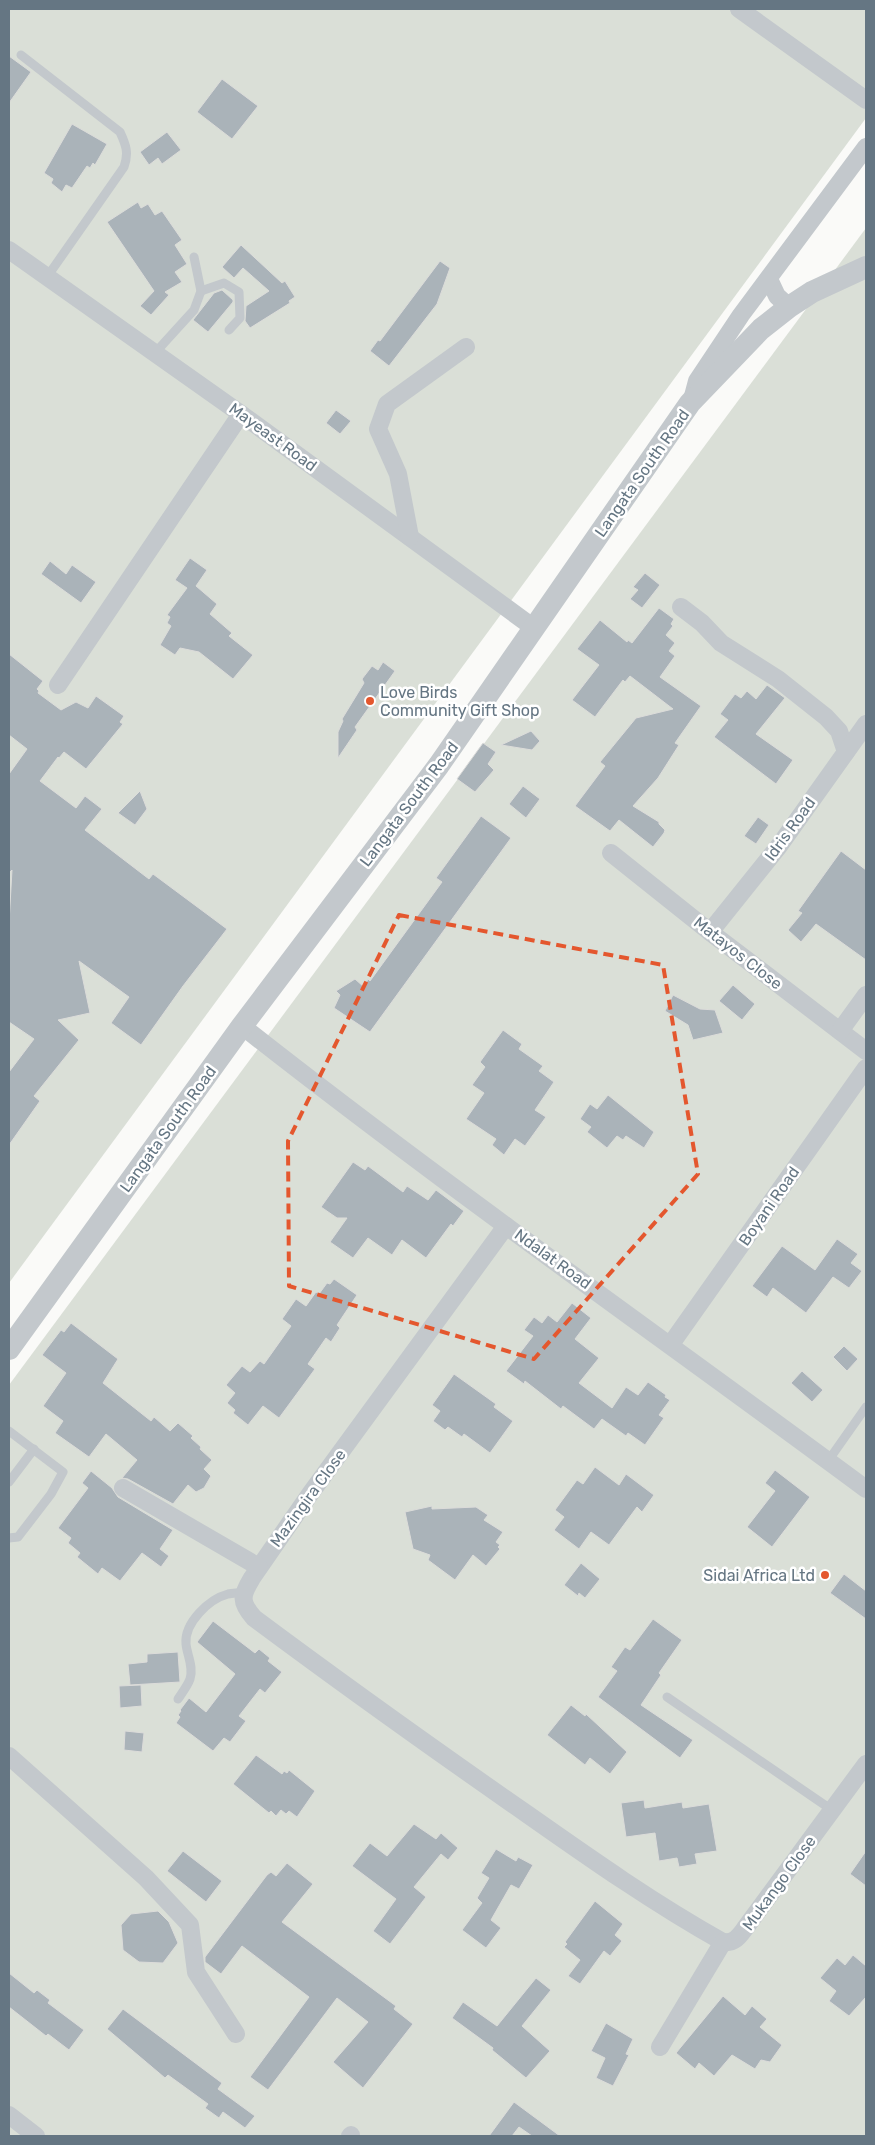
<svg xmlns="http://www.w3.org/2000/svg" width="875" height="2145" viewBox="0 0 875 2145" font-family="Rubik,sans-serif">
	<style>
		.green { fill: #dadfd7 }
		.building { fill: #aab3b9; stroke: #dcdcda }
		.lines { fill: none; stroke-linecap: round; stroke-linejoin: round }
		.service { stroke: #c3c8cc; stroke-width: 9 }
		.minor { stroke: #c3c8cc; stroke-width: 18 }
		.tertiary { stroke: #c3c8cc; stroke-width: 22 }
		.marked { fill: none; stroke: #e4572e; stroke-width: 4; stroke-dasharray: 10 6; stroke-linejoin: round }
		.poi-dot { fill: #e4572e; stroke: #fff; stroke-width: 2 }
		.labels { text-anchor: middle; dominant-baseline: central; stroke-width: 5; stroke-linejoin: round; paint-order: stroke }
		.street-label { font-size: 16px; fill: #657683; stroke: #fff }
		.poi-label { font-size: 16px; fill: #657683; stroke: #fff; text-anchor: start }
	</style>
	<rect width="100%" height="100%" fill="#fafaf8"/>
	<g class="green">
		<polygon points="9,9 866,9 866,118 9,1283"/>
		<polygon points="866,228 866,2136 9,2136 9,1385"/>
	</g>
	<g class="building">
		<polygon points="9,56 31,72 9,103"/>
		<polygon points="222,79 258,106 232,139 197,112"/>
		<polygon points="72,124 107,144 95,165 93,163 90,168 87,166 72,188 66,185 62,192 51,183 53,179 44,173"/>
		<polygon points="167,132 181,150 162,164 158,158 149,165 140,152"/>
		<polygon points="138,202 141,208 148,204 155,215 162,211 182,240 175,245 187,264 175,272 182,282 165,292 169,295 151,315 140,306 154,291 107,222"/>
		<polygon points="241,245 282,283 285,281 295,297 289,301 290,303 250,328 245,321 246,306 269,291 243,268 234,278 222,267"/>
		<polygon points="440,261 450,268 437,304 389,366 370,351 378,340 380,341"/>
		<polygon points="222,290 233,300 233,302 208,332 193,320 214,293"/>
		<polygon points="336,410 351,421 340,434 326,423"/>
		<polygon points="190,558 207,570 196,586 217,604 210,614 232,633 229,636 253,655 233,679 199,652 180,648 175,655 160,645 171,626 167,623 170,617 167,615 187,588 175,580"/>
		<polygon points="50,561 66,574 72,565 96,582 81,603 41,574"/>
		<polygon points="645,573 660,585 642,608 630,599 638,590 633,587"/>
		<polygon points="659,608 674,619 671,624 673,626 666,635 675,643 669,651 675,656 660,677 701,706 675,743 679,745 658,778 633,806 659,822 659,824 665,830 664,833 653,847 619,820 610,831 575,806 605,766 600,762 636,718 673,709 630,676 625,682 623,680 595,717 572,700 599,665 577,649 600,620 627,642 628,640 632,643"/>
		<polygon points="9,654 43,681 37,689 39,691 38,693 61,710 76,702 88,708 96,696 124,716 120,722 123,724 86,769 64,752 59,758 58,757 40,781 76,808 85,796 102,809 85,830 149,879 153,874 227,929 183,986 141,1045 111,1023 129,997 79,961 90,1013 58,1020 79,1040 34,1096 40,1101 9,1145 9,1072 34,1039 9,1022 9,923 12,870 9,873 9,774 27,749 9,735"/>
		<polygon points="383,662 395,671 355,727 357,730 338,758 338,732 343,721 342,719 364,683 362,679 372,666 378,670"/>
		<polygon points="767,685 785,698 756,734 793,760 776,784 714,737 728,720 720,714 735,694 741,698 747,691 756,699"/>
		<polygon points="531,731 540,741 532,750 501,745"/>
		<polygon points="483,743 496,752 488,764 494,770 475,792 457,779"/>
		<polygon points="523,786 540,799 526,818 509,804"/>
		<polygon points="140,791 147,809 135,825 118,813"/>
		<polygon points="481,816 511,838 370,1032 334,1008 340,995 336,991 355,979 364,987 368,979 370,981 442,882 436,878"/>
		<polygon points="758,817 769,825 756,844 744,836"/>
		<polygon points="841,851 866,870 866,960 816,924 801,942 788,930 802,913 798,911"/>
		<polygon points="733,985 755,1004 742,1020 719,1001"/>
		<polygon points="673,995 700,1009 715,1010 723,1033 693,1040 688,1025 665,1011"/>
		<polygon points="503,1030 522,1044 519,1049 543,1066 539,1071 554,1082 535,1110 546,1117 525,1146 515,1139 504,1155 492,1145 496,1139 466,1119 484,1093 472,1085 485,1067 480,1062"/>
		<polygon points="608,1095 654,1132 644,1148 626,1136 623,1140 617,1136 607,1148 587,1132 591,1127 580,1119 590,1104 597,1109"/>
		<polygon points="353,1162 365,1170 368,1166 403,1192 407,1186 428,1200 436,1190 464,1211 453,1226 451,1224 426,1258 402,1240 392,1255 368,1238 353,1258 330,1242 347,1218 337,1218 321,1207"/>
		<polygon points="837,1239 858,1254 851,1263 862,1271 849,1288 833,1277 806,1313 773,1288 767,1297 752,1286 782,1246 815,1270"/>
		<polygon points="334,1279 357,1295 337,1325 340,1328 331,1342 326,1338 308,1364 315,1369 279,1418 263,1406 248,1425 233,1413 235,1410 227,1403 235,1393 226,1385 242,1366 250,1372 260,1361 264,1364 291,1326 282,1319 296,1299 306,1306 316,1292 319,1294 327,1283 330,1284"/>
		<polygon points="572,1303 591,1318 575,1339 599,1358 579,1383 612,1408 626,1387 638,1395 648,1382 666,1395 665,1397 670,1400 659,1415 664,1418 645,1445 628,1433 626,1436 602,1419 594,1429 563,1406 561,1409 525,1381 524,1384 506,1371 533,1336 524,1330 534,1317 542,1323 548,1315 557,1322"/>
		<polygon points="71,1323 118,1359 103,1383 151,1421 154,1417 170,1431 178,1423 193,1436 191,1438 201,1447 200,1449 212,1460 204,1469 211,1476 204,1488 196,1492 188,1485 173,1504 128,1479 122,1478 137,1460 106,1434 89,1457 55,1433 63,1421 43,1406 66,1373 42,1355 61,1330 64,1332"/>
		<polygon points="844,1346 858,1359 847,1371 833,1357"/>
		<polygon points="802,1371 823,1390 812,1402 791,1383"/>
		<polygon points="454,1374 496,1404 494,1407 513,1421 490,1453 464,1434 462,1437 448,1427 445,1430 433,1421 440,1411 432,1405"/>
		<polygon points="595,1467 619,1485 626,1474 654,1495 642,1512 637,1507 609,1545 591,1532 579,1549 554,1530 564,1517 555,1510 577,1480 583,1484"/>
		<polygon points="775,1470 810,1497 772,1547 747,1527 775,1491 765,1483"/>
		<polygon points="91,1471 112,1488 118,1497 173,1530 160,1549 169,1556 161,1567 142,1553 120,1581 102,1568 98,1574 77,1557 80,1553 68,1543 71,1538 58,1528 88,1488 82,1483"/>
		<polygon points="432,1506 432,1509 476,1507 488,1515 484,1520 503,1532 496,1542 500,1545 498,1547 500,1549 486,1566 473,1555 455,1580 428,1560 430,1555 413,1549 405,1512"/>
		<polygon points="581,1563 600,1579 585,1598 579,1593 578,1596 564,1585"/>
		<polygon points="844,1574 866,1591 866,1619 830,1593"/>
		<polygon points="653,1619 682,1640 659,1673 661,1675 641,1705 693,1740 680,1758 598,1697 617,1671 611,1667 625,1647 630,1650"/>
		<polygon points="213,1621 255,1653 259,1649 270,1658 268,1661 282,1672 265,1693 260,1689 239,1716 246,1721 230,1742 224,1738 213,1751 176,1723 180,1717 178,1715 181,1711 180,1710 189,1698 206,1712 235,1674 197,1642"/>
		<polygon points="178,1652 180,1682 130,1685 128,1664 147,1662 147,1654"/>
		<polygon points="141,1685 142,1706 120,1708 119,1686"/>
		<polygon points="571,1705 585,1716 586,1714 627,1752 610,1774 590,1758 585,1765 547,1735"/>
		<polygon points="125,1731 144,1733 142,1752 124,1750"/>
		<polygon points="256,1755 282,1774 284,1771 287,1773 289,1770 315,1791 297,1817 289,1811 286,1814 281,1810 276,1816 271,1811 269,1813 233,1784"/>
		<polygon points="644,1800 645,1808 682,1802 683,1808 709,1804 717,1851 695,1854 697,1864 679,1867 677,1858 659,1861 655,1833 626,1837 621,1803"/>
		<polygon points="414,1824 436,1839 441,1833 458,1848 448,1860 441,1854 414,1887 426,1897 390,1944 373,1931 396,1899 352,1866 370,1843 387,1856"/>
		<polygon points="496,1849 516,1861 518,1857 533,1865 519,1889 511,1885 491,1920 501,1928 486,1948 462,1930 482,1903 477,1898 489,1878 481,1873"/>
		<polygon points="183,1851 222,1881 206,1902 167,1871"/>
		<polygon points="866,1851 866,1886 850,1874"/>
		<polygon points="287,1863 313,1884 282,1922 396,2006 394,2009 413,2024 363,2088 333,2062 368,2022 337,1998 268,2090 250,2077 309,1997 242,1946 221,1974 205,1962 205,1957 267,1875 271,1872 276,1876"/>
		<polygon points="595,1901 623,1924 615,1935 622,1941 610,1956 604,1951 580,1984 568,1976 580,1960 564,1947 567,1944 565,1942"/>
		<polygon points="158,1911 169,1922 178,1943 163,1963 139,1962 123,1950 121,1925 131,1914"/>
		<polygon points="853,1955 866,1966 866,1997 849,2016 829,2001 836,1991 820,1978 837,1958 845,1965"/>
		<polygon points="9,1973 34,1993 37,1990 50,2000 48,2003 84,2030 69,2050 48,2034 46,2036 9,2007"/>
		<polygon points="536,1978 551,1990 522,2026 550,2051 526,2078 492,2050 493,2048 452,2018 463,2002 497,2026"/>
		<polygon points="723,1996 745,2015 752,2006 767,2019 760,2027 782,2045 770,2062 761,2060 755,2069 732,2055 714,2076 699,2063 695,2069 676,2053"/>
		<polygon points="123,2009 222,2083 218,2089 255,2116 245,2128 223,2112 219,2118 205,2108 208,2104 168,2075 165,2078 107,2029"/>
		<polygon points="606,2023 633,2039 626,2054 629,2055 613,2086 596,2078 605,2058 591,2051"/>
		<polygon points="514,2102 560,2136 532,2136 519,2127 512,2136 489,2136"/>
	</g>
	<g class="lines">
		<g class="service">
			<path d="M 21,55 L 120,132 C 126,145 129,153 124,167 L 47,277"/>
			<polyline points="201,291 224,283 239,292 240,318 229,330"/>
			<polyline points="154,354 194,310 201,291 194,257"/>
			<polyline points="9,1431 63,1472 51,1494 18,1537 9,1538"/>
			<polyline points="828,1461 866,1407"/>
			<polyline points="9,1482 34,1449"/>
			<polyline points="667,1697 832,1810"/>
			<path d="M 178,1699 C 182,1693 188,1685 190,1679 C 194,1667 187,1655 186,1644 C 184,1623 209,1599 228,1594 C 233,1593 239,1593 244,1592"/>
		</g>
		<g class="minor">
			<polyline points="739,9 866,100"/>
			<polyline points="9,250 241,414 534,628"/>
			<polyline points="769,279 777,296 789,307"/>
			<polyline points="693,396 697,381 741,315 866,147"/>
			<polyline points="410,537 398,474 378,429 387,404 466,347"/>
			<polyline points="681,607 702,623 721,643 778,679 826,717 839,731 846,752"/>
			<polyline points="58,685 241,414"/>
			<polyline points="611,853 710,932 866,1051"/>
			<polyline points="710,932 779,846 866,724"/>
			<path d="M 242,1026 C 445,1186 658,1335 866,1489"/>
			<polyline points="840,1031 866,995"/>
			<path d="M 506,1226 L 310,1494 L 252,1578 C 241,1596 240,1602 254,1618 C 344,1685 435,1750 527,1814 C 591,1859 655,1904 723,1942 C 735,1944 740,1935 746,1927 L 866,1764"/>
			<polyline points="671,1344 866,1068"/>
			<polyline points="123,1488 259,1567"/>
			<polyline points="9,1756 146,1878 190,1925 196,1972 236,2034"/>
			<polyline points="660,2047 723,1942"/>
			<polyline points="9,2115 36,2136"/>
			<polyline points="350,2136 351,2135"/>
		</g>
		<polyline class="tertiary" points="9,1349 242,1026 439,765 690,403 761,329 789,307 812,292 866,267"/>
	</g>
	<path class="marked" d="M 399,915 L 663,965 L 698,1174 L 534,1359 L 289,1286 L 288,1141 Z"/>
	<g class="poi-dot">
		<circle cx="370" cy="701" r="5"/>
		<circle cx="825" cy="1575" r="5"/>
	</g>
	<g class="labels">
		<g class="street-label">
			<text transform="translate(273 437) rotate(36)">Mayeast Road</text>
			<text transform="translate(642 473) rotate(-55)">Langata South Road</text>
			<text transform="translate(409 804) rotate(-53)">Langata South Road</text>
			<text transform="translate(790 829) rotate(-54)">Idris Road</text>
			<text transform="translate(738 953) rotate(38)">Matayos Close</text>
			<text transform="translate(168 1129) rotate(-54)">Langata South Road</text>
			<text transform="translate(769 1206) rotate(-55)">Boyani Road</text>
			<text transform="translate(553 1259) rotate(36)">Ndalat Road</text>
			<text transform="translate(308 1498) rotate(-54)">Mazingira Close</text>
			<text transform="translate(779 1883) rotate(-54)">Mukango Close</text>
		</g>
		<g class="poi-label">
			<text x="380" y="692">Love Birds<tspan x="380" dy="18">Community Gift Shop</tspan></text>
			<text x="815" y="1575" text-anchor="end">Sidai Africa Ltd</text>
		</g>
	</g>
	<rect width="875" height="2145" fill="none" stroke="#657683" stroke-width="20"/>
</svg>
